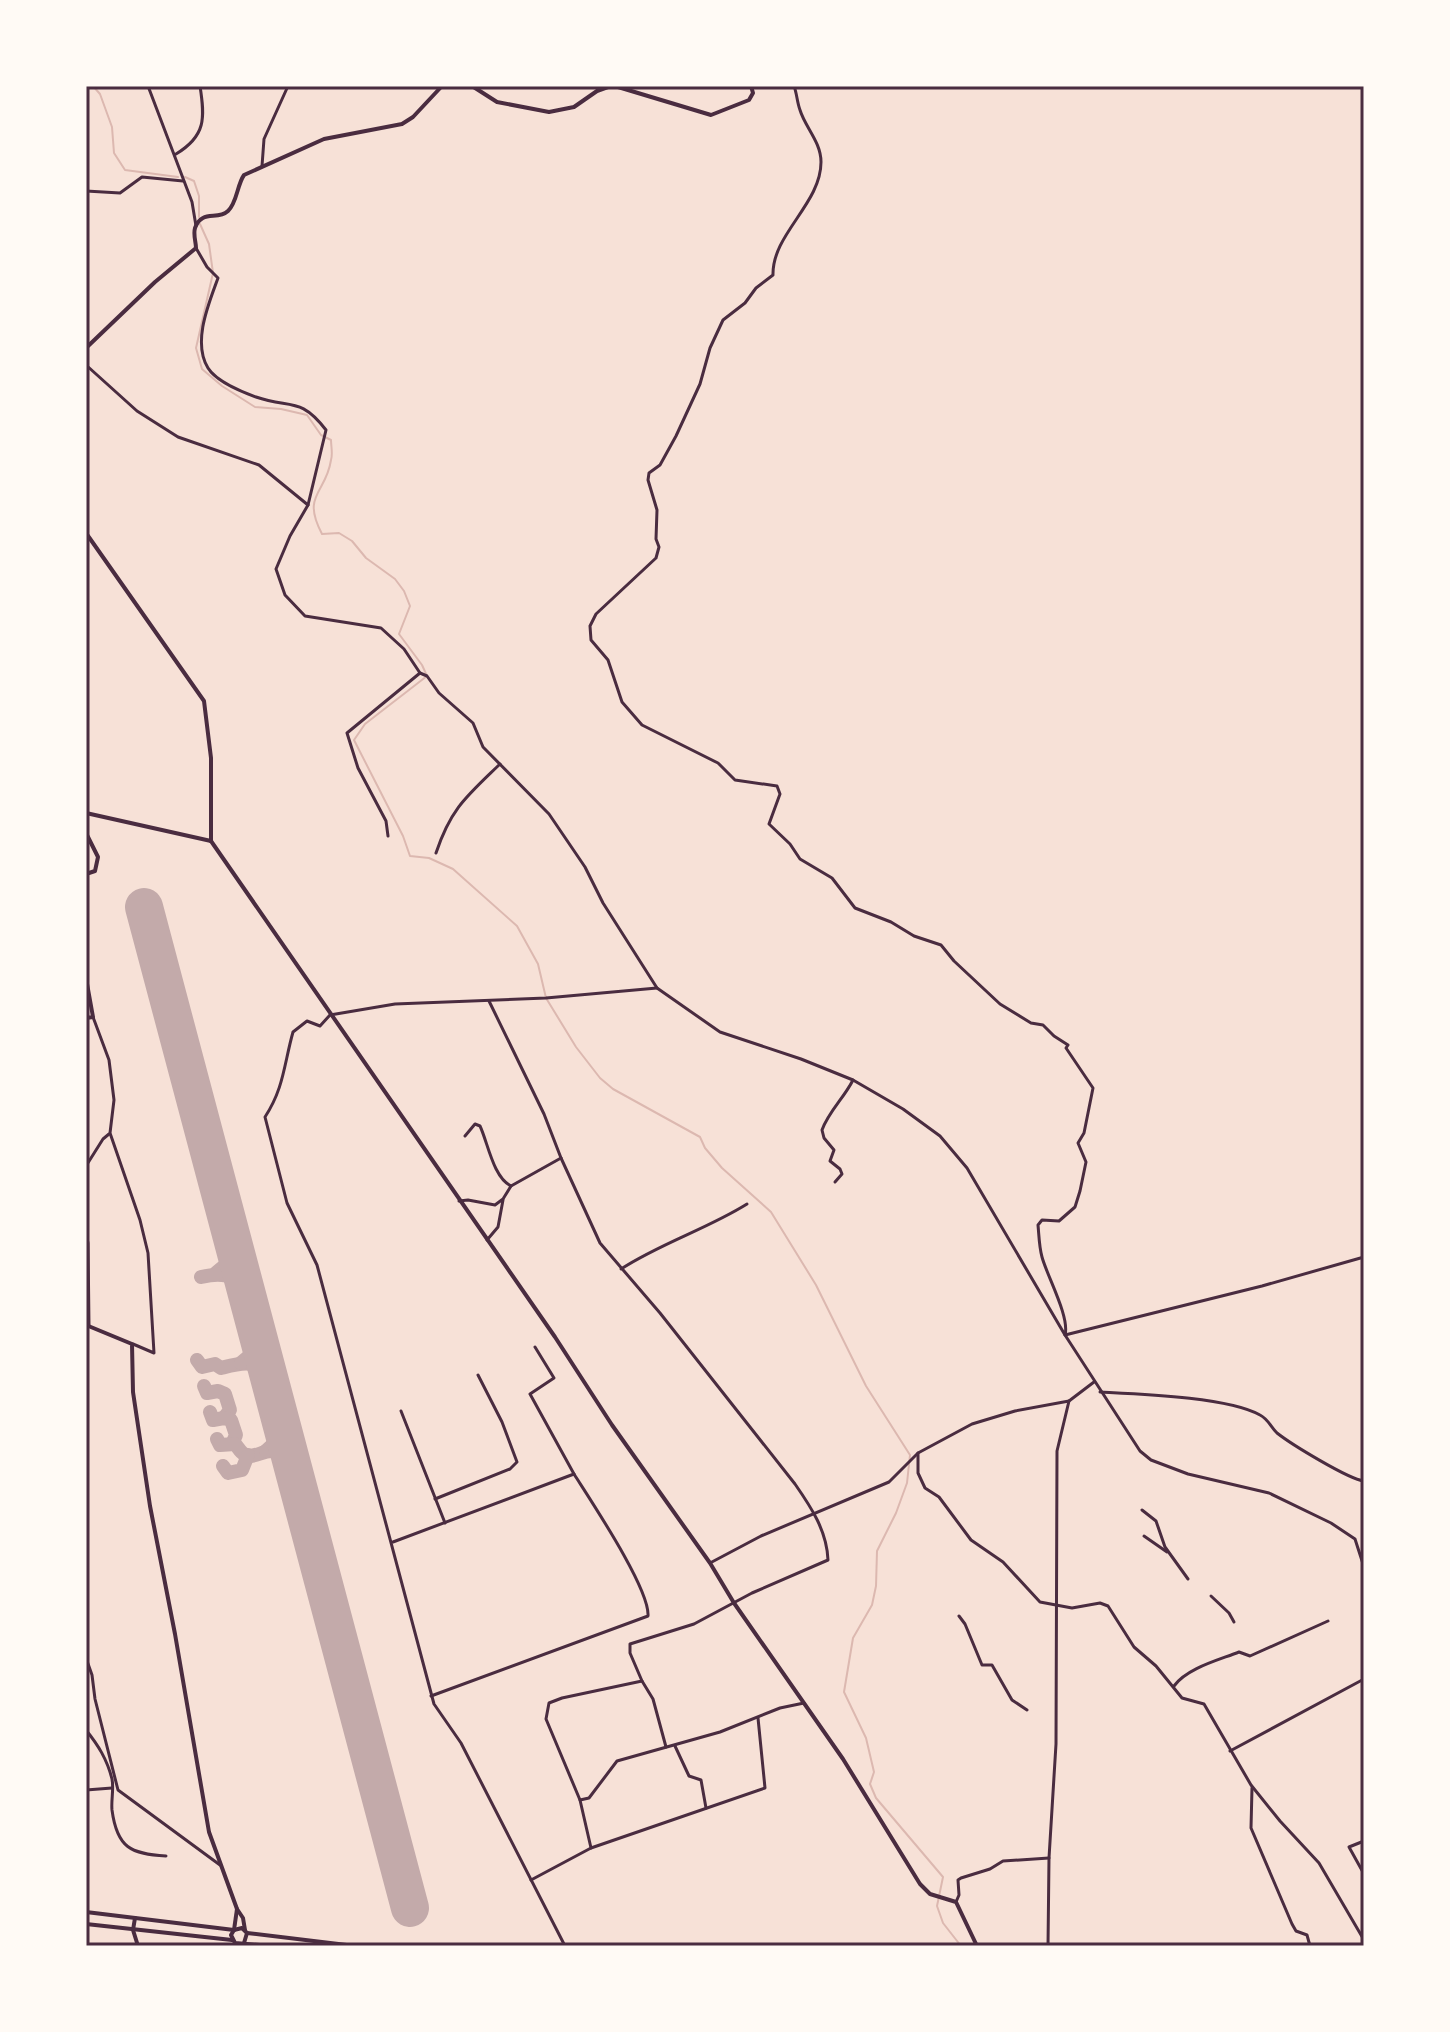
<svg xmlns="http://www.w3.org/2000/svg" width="1450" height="2032" viewBox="0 0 1450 2032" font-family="'Asap Condensed',sans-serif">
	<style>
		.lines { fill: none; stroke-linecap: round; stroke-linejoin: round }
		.stream { stroke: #dcb8b0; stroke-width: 2 }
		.taxiway { stroke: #c3aaaa; stroke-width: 14 }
		.runway { stroke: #c3aaaa; stroke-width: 38 }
		.minor { stroke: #4a2c40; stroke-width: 3 }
		.tertiary { stroke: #4a2c40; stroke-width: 4 }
		.primary { stroke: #4a2c40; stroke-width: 4 }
		.neatline { fill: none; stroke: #4a2c40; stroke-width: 3 }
	</style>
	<rect width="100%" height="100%" fill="#f7e1d7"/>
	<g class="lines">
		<g class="stream">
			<polyline points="93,86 100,94 112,127 114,153 125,170 178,177"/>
			<polyline points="185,177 194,181 199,196 199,217"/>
			<path d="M 200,224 L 209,244 L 213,273 L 196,348 L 202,369 L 222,386 L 255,407 L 281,409 L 307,415 L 321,435 L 331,440 C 331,446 333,454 331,460 C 326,494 301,494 322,534 L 339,533 L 352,541 L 366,558 L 395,579 L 404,591 L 410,606 L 399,634 L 422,665 L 427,676 L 365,724 L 354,740 L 403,836 L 410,856 L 429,858 L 453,869 L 517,926 L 538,964 L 546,998 L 576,1047 L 600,1078 L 613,1089 L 700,1137 L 705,1148 L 722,1168 L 771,1212 L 816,1285 L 866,1386 L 910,1455 L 907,1483 L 896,1513 L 877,1551 L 876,1586 L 872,1605 L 853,1638 L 844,1692 L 866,1738 L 874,1772 L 870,1784 L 876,1798 L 943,1877 L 937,1906 L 943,1923 L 961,1946"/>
		</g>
		<g class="taxiway">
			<polyline points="216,1273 228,1263 234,1248"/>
			<path d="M 201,1277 C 222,1272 231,1274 246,1290"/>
			<path d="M 197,1360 L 202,1367 L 215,1364 L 221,1368 C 241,1363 257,1358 269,1378"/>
			<polyline points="241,1363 253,1353 257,1334"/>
			<polyline points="204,1386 207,1393 218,1391 225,1394 230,1410 224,1418"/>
			<polyline points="210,1412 213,1420 224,1418 231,1420 236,1435 232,1444"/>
			<path d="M 217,1439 L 220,1445 L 235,1444 C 238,1447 240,1452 244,1454 C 259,1463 271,1435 292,1466"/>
			<polyline points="266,1451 279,1439 282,1426"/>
			<polyline points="223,1466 228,1473 242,1470 248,1455"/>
		</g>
		<polyline class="runway" points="144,907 410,1908"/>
		<g class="minor">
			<polyline points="148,86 192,202 196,226"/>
			<path d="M 794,86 C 797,94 797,102 800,110 C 805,127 821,142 821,162 C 821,204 772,234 773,275 L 756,288 L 745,303 L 723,320 L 710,348 L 700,384 L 676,436 L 660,465 L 649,473 L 648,480 L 657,510 L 656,539 L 659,547 L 656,558 L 596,614 L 590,626 L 591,640 L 608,660 L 622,702 L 642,725 L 718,763 L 735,780 L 777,786 L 780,794 L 769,824 L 790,844 L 800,859 L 832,878 L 855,908 L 891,922 L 914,936 L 941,945 L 954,961 L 1000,1004 L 1031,1023 L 1043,1025 L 1054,1036 L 1068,1045 L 1066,1048 L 1093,1088 L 1084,1133 L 1078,1143 L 1086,1162 L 1080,1191 L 1075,1207 L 1059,1221 L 1042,1220 L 1038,1225 C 1039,1235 1039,1246 1042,1257 C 1047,1276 1070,1317 1065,1335 L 1262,1286 L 1364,1257"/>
			<path d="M 176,154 C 206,136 205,118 200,86"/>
			<polyline points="262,166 264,139 288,86"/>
			<polyline points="86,191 120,193 142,177 183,181"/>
			<path d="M 196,248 L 207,267 L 218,278 C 209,303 192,342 208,368 C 216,381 242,392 256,397 C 290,409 300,396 326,430 L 308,505 L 290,536 L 276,569 L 285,595 L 305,616 L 381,628 L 404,649 L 420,673 L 427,676 L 439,693 L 473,723 L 483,747 L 549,814 L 585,867 L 603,903 L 657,988 L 720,1032 L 801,1059 L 853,1080 L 903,1109 L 940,1136 L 967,1168 L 1065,1335 L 1140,1451 L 1151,1460 L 1188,1474 L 1269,1493 L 1331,1523 L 1355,1539 L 1364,1567"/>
			<polyline points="86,365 137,411 178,437 259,465 308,505"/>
			<polyline points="388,836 386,821 358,768 347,733 420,673"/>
			<path d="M 436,853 C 451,808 467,796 500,764"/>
			<path d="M 489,1001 L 544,1114 L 561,1158 L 600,1243 L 660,1313 L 795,1484 C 811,1507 827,1531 828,1560 L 752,1593 L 694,1624 L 630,1644 L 630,1653 L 642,1681 L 562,1698 L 549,1703 L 546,1719 L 580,1800 L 591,1848"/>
			<polyline points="93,1017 109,1060 114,1100 110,1133 140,1220 148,1253 154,1353 133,1344"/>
			<path d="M 465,1136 L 475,1124 L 480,1126 C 488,1143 493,1177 511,1186 L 561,1158"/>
			<polyline points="86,1166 103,1139 109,1134"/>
			<path d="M 835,1182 L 842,1174 L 840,1169 L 830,1161 L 834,1150 L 824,1138 L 822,1130 C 829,1111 844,1098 853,1080"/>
			<polyline points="459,1201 468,1200 495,1205 503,1199 511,1186"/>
			<polyline points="86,1233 88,1243 89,1325"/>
			<polyline points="487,1240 498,1227 503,1200"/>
			<path d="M 621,1269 C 661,1243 707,1229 747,1204"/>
			<path d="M 1100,1392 C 1139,1394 1228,1397 1260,1415 C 1268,1419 1271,1427 1277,1433 C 1291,1444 1348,1479 1364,1481"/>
			<polyline points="401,1411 445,1523"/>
			<polyline points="918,1453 918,1473 925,1488 939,1497 971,1540 1003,1562 1040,1602 1072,1608 1100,1603 1108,1606 1134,1647 1156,1666 1182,1698 1204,1704 1251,1785 1280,1821 1319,1863 1364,1940"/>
			<polyline points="435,1499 510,1469 517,1462 502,1422 478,1375"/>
			<polyline points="1142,1510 1156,1521 1165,1547 1188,1579"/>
			<polyline points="1144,1536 1167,1552"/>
			<polyline points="393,1542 574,1474 530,1394 554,1378 535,1347"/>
			<polyline points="710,1563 761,1536 889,1482 918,1453 972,1424 1015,1411 1069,1401"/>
			<polyline points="1211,1596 1229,1613 1234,1622"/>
			<polyline points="959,1616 965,1624 982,1665 992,1665 1012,1700 1027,1710"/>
			<polyline points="86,1658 92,1675 95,1699 118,1790 220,1865"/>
			<polyline points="642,1681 653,1699 666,1747"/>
			<path d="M 1174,1686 C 1187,1668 1219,1660 1239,1652 L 1250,1656 L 1328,1621"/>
			<path d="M 431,1696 L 648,1616 C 650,1589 591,1501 574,1474"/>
			<path d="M 86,1730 C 98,1745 107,1759 112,1779 C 114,1789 111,1800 112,1810 C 117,1848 131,1854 166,1856"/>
			<polyline points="675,1746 689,1776 701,1780 706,1808"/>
			<polyline points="1230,1751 1364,1679"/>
			<polyline points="1252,1788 1251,1828 1292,1924 1296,1931 1307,1935 1310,1946"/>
			<polyline points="86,1790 112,1788"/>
			<polyline points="580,1800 589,1798 617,1761 720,1732 780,1708 804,1703"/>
			<polyline points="1364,1841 1349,1847 1364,1874"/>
			<polyline points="531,1880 591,1848 765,1788 758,1718"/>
			<polyline points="956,1902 959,1895 958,1880 961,1878 990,1869 1003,1861 1049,1858"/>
			<path d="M 565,1946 L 461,1743 L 434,1704 L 317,1265 L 287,1203 L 265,1117 C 284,1088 284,1064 293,1032 L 307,1021 L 320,1026 L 330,1015 L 395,1004 L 546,998 L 657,988"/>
			<polyline points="1048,1946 1049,1858 1056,1744 1057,1451 1069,1401 1094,1382"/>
		</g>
		<g class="tertiary">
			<polyline points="472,86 497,102 549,112 574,107 597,91 608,87 618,87 711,115 749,100 753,93 751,86"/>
			<path d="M 86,348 L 155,282 L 196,248 C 196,242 193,235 195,228 C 202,209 217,221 228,211 C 237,203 237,185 244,175 L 324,139 L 402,124 L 413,117 L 442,86"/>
			<polyline points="86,533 204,701 211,758 211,841"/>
			<polyline points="86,813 211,841"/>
			<polyline points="86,833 98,857 95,871 86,874"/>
			<polyline points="211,841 555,1337 612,1425 710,1563 734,1603 843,1759 920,1884 930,1894 956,1902 977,1946"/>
			<polyline points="86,978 93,1017 86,1018"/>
			<polyline points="86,1325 132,1344 133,1392 150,1506 175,1634 209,1832 237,1909 243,1918 245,1930"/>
			<polyline points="135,1918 133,1930 138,1946"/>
			<polyline points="234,1930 237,1909"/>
		</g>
		<g class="primary">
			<polyline points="86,1912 234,1930 242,1928 247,1933 244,1943"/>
			<polyline points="86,1924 232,1940"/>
			<polyline points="234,1930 231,1935 235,1943 272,1946"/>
			<polyline points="247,1933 355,1946"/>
		</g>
	</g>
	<rect width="1450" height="2032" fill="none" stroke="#fffaf5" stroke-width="176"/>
	<rect x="88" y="88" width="1274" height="1856" class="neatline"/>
</svg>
